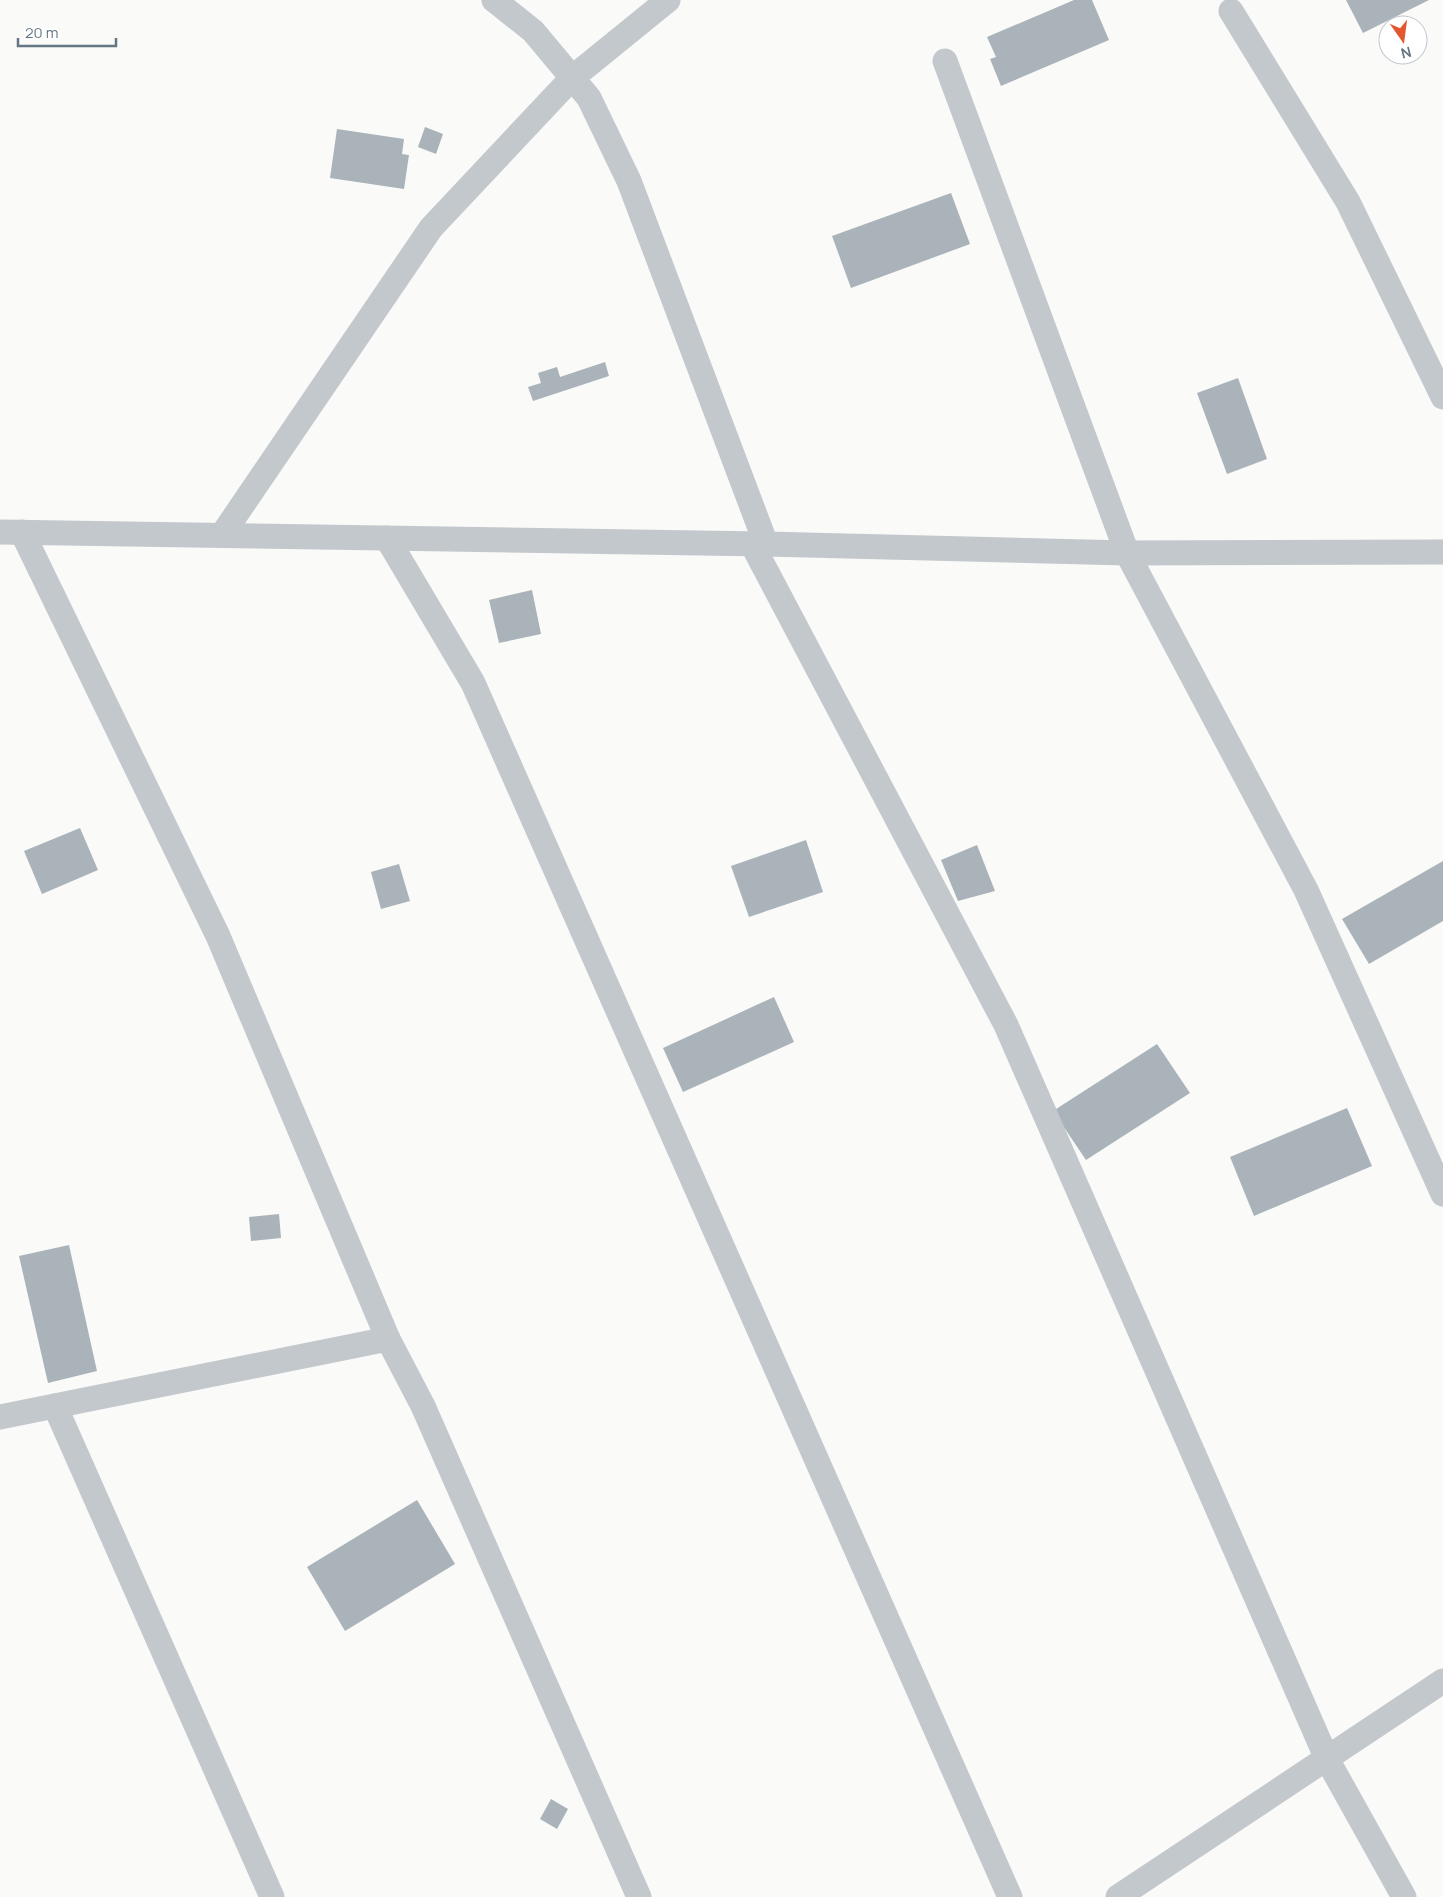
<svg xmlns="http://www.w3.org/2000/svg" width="1443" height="1897" viewBox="0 0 1443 1897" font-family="Manrope,sans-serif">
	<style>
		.building { fill: #aab3b9 }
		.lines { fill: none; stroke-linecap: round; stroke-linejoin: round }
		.minor { stroke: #c3c8cc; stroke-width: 25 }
	</style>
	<rect width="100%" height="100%" fill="#fafaf8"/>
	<g class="building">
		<polygon points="1074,0 1092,0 1109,40 1001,86 990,59 996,57 987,37"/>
		<polygon points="1346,0 1429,0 1363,33"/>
		<polygon points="425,127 443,134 436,154 418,147"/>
		<polygon points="337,129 404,139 402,154 409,155 404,189 330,178"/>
		<polygon points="951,193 970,244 851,288 832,236"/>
		<polygon points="605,362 609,376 533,401 528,387 541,383 538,373 557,367 560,377"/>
		<polygon points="1238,378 1267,459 1227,474 1197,393"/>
		<polygon points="532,590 541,634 499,643 489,600"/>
		<polygon points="80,828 98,870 42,894 24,851"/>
		<polygon points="806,840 823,892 749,917 731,866"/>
		<polygon points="977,845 995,891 958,901 941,860"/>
		<polygon points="1443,861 1443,921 1369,964 1342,919"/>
		<polygon points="399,864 410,901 381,909 371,872"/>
		<polygon points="774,997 794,1042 683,1092 663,1048"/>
		<polygon points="1157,1044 1190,1093 1086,1160 1053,1111"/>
		<polygon points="1347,1108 1372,1166 1254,1216 1230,1157"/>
		<polygon points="279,1214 281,1238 251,1241 249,1217"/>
		<polygon points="69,1245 97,1371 48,1383 19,1256"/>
		<polygon points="417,1500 455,1564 345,1631 307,1567"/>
		<polygon points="551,1799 568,1809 557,1829 540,1819"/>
	</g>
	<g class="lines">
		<g class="minor">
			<polyline points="494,0 533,31 589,98 629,181 766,544"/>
			<polyline points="1231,11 1348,202 1443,397"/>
			<polyline points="945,61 1127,553 1306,890 1443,1194"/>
			<polyline points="0,532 766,544 1127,553 1443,552"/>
			<polyline points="22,532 218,936 388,1339 423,1406 639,1897"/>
			<polyline points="222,535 431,228 572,78 668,0"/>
			<polyline points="387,538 473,683 1010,1897"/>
			<polyline points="752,544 1006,1025 1327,1759 1404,1897"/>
			<polyline points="55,1406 272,1897"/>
			<polyline points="0,1417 388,1339"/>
			<polyline points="1118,1897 1443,1681"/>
		</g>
	</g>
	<g transform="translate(1403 40) rotate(166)"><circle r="24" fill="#ffffff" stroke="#c1c8cd"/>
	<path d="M0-4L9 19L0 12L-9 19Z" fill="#e4572e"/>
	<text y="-8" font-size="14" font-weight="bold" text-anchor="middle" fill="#657683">N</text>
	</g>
	<path d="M18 38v8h98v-8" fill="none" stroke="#657683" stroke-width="2.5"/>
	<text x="25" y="38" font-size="15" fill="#657683" stroke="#ffffff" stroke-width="4" paint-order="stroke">20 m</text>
</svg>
